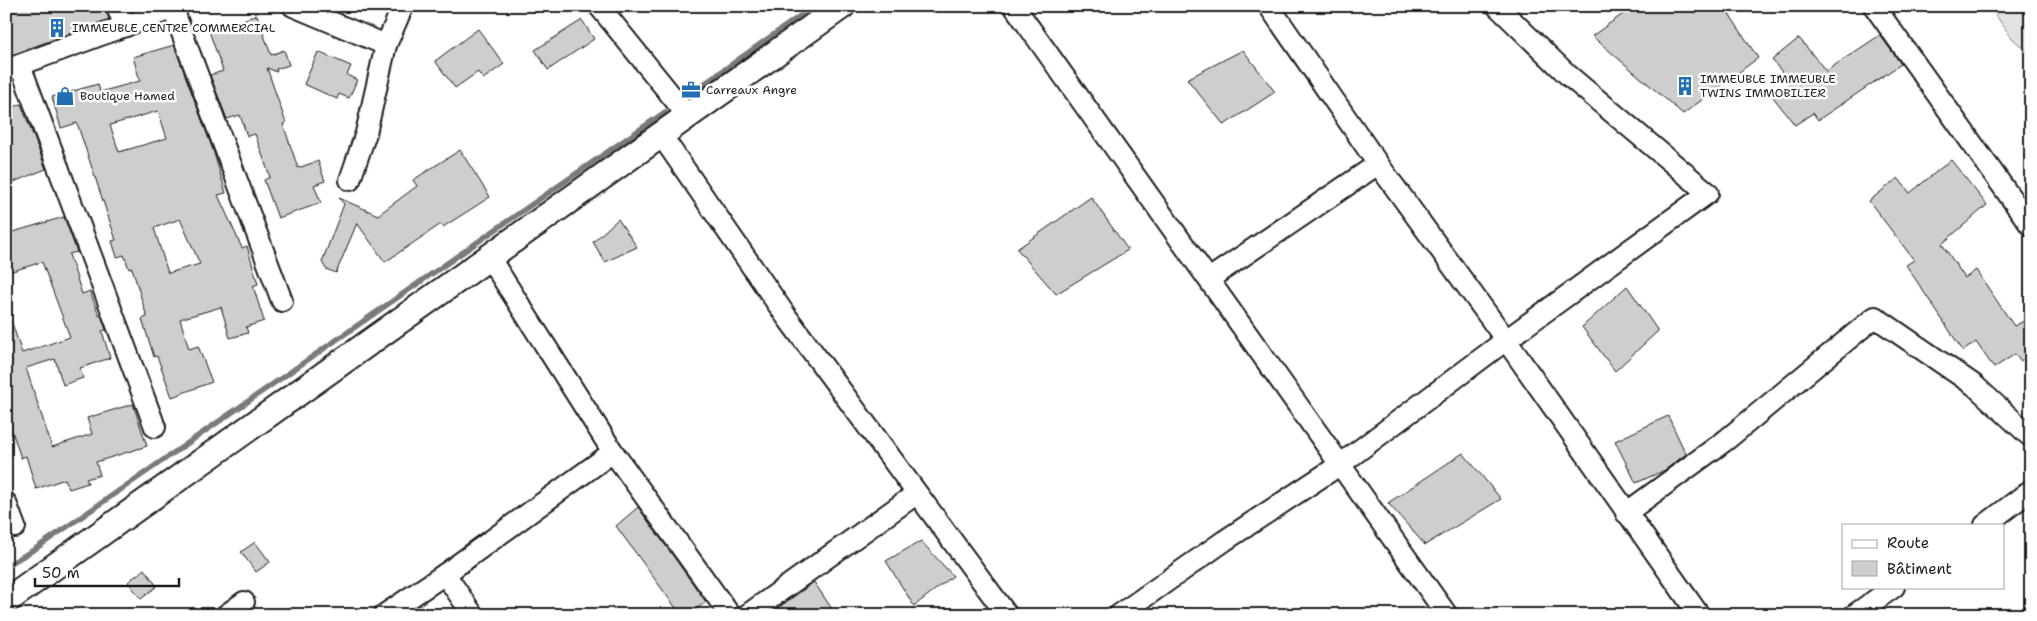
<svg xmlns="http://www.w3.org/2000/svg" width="2037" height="621" viewBox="0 0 2037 621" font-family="'Shantell Sans',sans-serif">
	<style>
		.green { fill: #e2e2e2; stroke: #7f7f7f }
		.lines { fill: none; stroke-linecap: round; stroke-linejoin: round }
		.stream { stroke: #7a7a7a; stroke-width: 5.5 }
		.building { fill: #cecece; stroke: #1c1c1c; fill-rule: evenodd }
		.minor-casing { stroke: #1c1c1c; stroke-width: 24 }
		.tertiary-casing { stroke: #1c1c1c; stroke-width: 29 }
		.minor { stroke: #fff; stroke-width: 20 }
		.tertiary { stroke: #fff; stroke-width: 25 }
		.labels { text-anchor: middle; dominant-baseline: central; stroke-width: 5; stroke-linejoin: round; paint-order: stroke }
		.poi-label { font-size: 12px; fill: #1c1c1c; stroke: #fff; text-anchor: start }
	</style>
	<rect width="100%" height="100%" fill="#fff"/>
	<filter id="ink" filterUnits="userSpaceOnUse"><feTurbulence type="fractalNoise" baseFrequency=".02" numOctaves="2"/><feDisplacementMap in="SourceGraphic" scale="10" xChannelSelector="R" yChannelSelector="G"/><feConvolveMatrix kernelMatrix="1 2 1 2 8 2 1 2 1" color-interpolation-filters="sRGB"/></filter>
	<g filter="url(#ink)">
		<polygon class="green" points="1989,6 2031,6 2031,55 2012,38"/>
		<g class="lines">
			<g class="stream">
				<polyline points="690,94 814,6"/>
				<polyline points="6,566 35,549 665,112"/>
			</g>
		</g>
		<g class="building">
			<polygon points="6,6 104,6 109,19 6,57"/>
			<polygon points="1634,6 1724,6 1758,58 1683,114 1592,36"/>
			<polygon points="257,15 271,55 284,50 289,65 276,69 277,72 267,68 286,123 283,124 298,168 318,161 325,181 314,185 321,203 278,218 264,180 270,177 255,134 247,136 240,115 227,119 210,75 223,71 209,31"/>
			<polygon points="582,20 594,39 548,70 535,50"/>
			<polygon points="478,29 504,64 483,79 478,72 455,88 435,61"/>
			<polygon points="1880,35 1901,64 1818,120 1813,113 1795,125 1773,97 1791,83 1772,60 1799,38 1826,71"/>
			<path d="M 174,45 L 213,150 L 226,193 L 218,195 L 242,248 L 247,246 L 258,284 L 253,286 L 264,321 L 246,327 L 248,333 L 230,338 L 221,307 L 180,319 L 189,349 L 198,346 L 212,382 L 172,397 L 157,356 L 154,357 L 142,319 L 147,317 L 132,268 L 129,269 L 124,255 L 117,257 L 112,241 L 116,240 L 77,123 L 61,128 L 52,97 L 98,84 L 100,92 L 140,81 L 133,57 ZM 158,111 L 167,138 L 119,152 L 110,125 ZM 180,219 L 200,264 L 168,273 L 154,228 Z"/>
			<polygon points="1243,50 1275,92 1224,125 1187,79"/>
			<polygon points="318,52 351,66 347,75 357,80 349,98 339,94 337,99 304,84"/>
			<polygon points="21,104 46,169 6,185 6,110"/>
			<polygon points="460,150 490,197 443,227 441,224 385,262 357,223 336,273 326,269 322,262 344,204 339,198 378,215 417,186 413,180"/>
			<polygon points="1951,160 1987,205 1942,244 1965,278 1976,270 2014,326 2024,321 2031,332 2031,355 2020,361 2015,354 1994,368 1976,342 1963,351 1906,265 1914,260 1869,201 1898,178 1910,193"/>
			<polygon points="1091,197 1128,250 1056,294 1017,249"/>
			<polygon points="64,217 77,252 69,254 82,294 90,291 99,316 101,315 106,330 102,331 110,358 80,368 83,378 63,385 55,359 26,368 52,447 92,434 87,418 133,404 147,446 96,462 100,475 86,479 88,483 69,489 65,479 36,489 26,456 21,458 6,413 6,315 9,314 22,353 70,337 42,262 6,273 6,234"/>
			<polygon points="618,219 637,247 605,262 593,242"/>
			<polygon points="1627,286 1658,331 1615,371 1582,327"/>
			<polygon points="1668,416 1686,454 1665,470 1636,483 1615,441"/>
			<polygon points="1463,453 1501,499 1425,545 1388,503"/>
			<polygon points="638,507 706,602 688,615 681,615 616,526"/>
			<polygon points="921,541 953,576 914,606 886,561"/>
			<polygon points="255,542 270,562 256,572 241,552"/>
			<polygon points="144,569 157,586 141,599 128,582"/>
			<polygon points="814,582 836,615 770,615 778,608"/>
		</g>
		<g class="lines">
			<g class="minor-casing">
				<g id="minor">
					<polyline points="116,6 126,26"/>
					<polyline points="293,6 386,45 403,6"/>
					<polyline points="599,6 687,115"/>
					<polyline points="1014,6 1447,615"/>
					<polyline points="1269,6 1378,164 1506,340 1699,615"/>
					<polyline points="1874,6 2031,226"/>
					<polyline points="173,9 282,301"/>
					<polyline points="20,65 155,427"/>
					<polyline points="6,70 179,6"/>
					<polyline points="661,135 786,316 1007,615"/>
					<polyline points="350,180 366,133 386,45"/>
					<polyline points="489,257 613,452 730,615"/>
					<polyline points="1209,279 1378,164"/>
					<polyline points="6,503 15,527"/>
					<polyline points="1626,513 1726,440 1875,317 1974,385 2031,437"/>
					<polyline points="1985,525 2031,490"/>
					<polyline points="445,574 473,615"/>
					<polyline points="226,615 244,602"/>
					<polyline points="384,615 445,574 613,452"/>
					<polyline points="747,615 916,494"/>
					<polyline points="1119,615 1224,541 1341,464 1506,340 1708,193 1568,75 1497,6"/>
					<polyline points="1854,615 1894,587"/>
				</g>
			</g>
			<g class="tertiary-casing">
				<polyline id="tertiary" points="6,601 842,6"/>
			</g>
			<use href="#minor" class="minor"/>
			<use href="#tertiary" class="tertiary"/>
		</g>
	</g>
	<defs>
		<g id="building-bare" transform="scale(1.5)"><path d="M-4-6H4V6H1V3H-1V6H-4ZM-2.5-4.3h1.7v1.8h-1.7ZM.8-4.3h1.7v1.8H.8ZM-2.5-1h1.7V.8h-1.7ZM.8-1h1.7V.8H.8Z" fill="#1f6fb2" stroke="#fff" stroke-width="2.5" paint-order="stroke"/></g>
		<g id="office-bare" transform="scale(1.5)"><path d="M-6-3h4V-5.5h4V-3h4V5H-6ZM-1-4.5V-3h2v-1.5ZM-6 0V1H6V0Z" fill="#1f6fb2" stroke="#fff" stroke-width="2.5" paint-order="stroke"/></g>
		<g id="shop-bare" transform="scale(1.5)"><path d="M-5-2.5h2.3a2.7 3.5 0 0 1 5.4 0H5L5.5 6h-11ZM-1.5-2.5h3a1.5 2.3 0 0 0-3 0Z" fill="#1f6fb2" stroke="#fff" stroke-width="2.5" paint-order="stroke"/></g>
	</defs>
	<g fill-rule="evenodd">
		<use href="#building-bare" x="57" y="28"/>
		<use href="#building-bare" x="1685" y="86"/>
		<use href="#office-bare" x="691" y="90"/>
		<use href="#shop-bare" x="65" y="96"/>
	</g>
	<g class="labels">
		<g class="poi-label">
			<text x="72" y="28">IMMEUBLE CENTRE COMMERCIAL</text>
			<text x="1700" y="79">IMMEUBLE IMMEUBLE<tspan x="1700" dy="14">TWINS IMMOBILIER</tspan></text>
			<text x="706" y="90">Carreaux Angre</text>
			<text x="80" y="96">Boutique Hamed</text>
		</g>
	</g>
	<rect width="2037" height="621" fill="none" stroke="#fff" stroke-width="25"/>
	<rect x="12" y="12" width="2012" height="596" fill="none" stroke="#1c1c1c" stroke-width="2" filter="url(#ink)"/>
	<rect x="1842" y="524" width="162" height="65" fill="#ffffff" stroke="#a4a4a4"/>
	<rect x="1852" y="540" width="25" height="8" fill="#ffffff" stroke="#a4a4a4"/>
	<text x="1887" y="548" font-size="15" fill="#1c1c1c">Route</text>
	<rect x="1852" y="561" width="25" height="15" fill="#cecece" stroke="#a4a4a4"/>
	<text x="1887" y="574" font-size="15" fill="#1c1c1c">Bâtiment</text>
	<path d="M35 578v8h144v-8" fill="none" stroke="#1c1c1c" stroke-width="2.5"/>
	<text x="42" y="578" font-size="15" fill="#1c1c1c" stroke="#ffffff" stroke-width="4" paint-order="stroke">50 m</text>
</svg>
